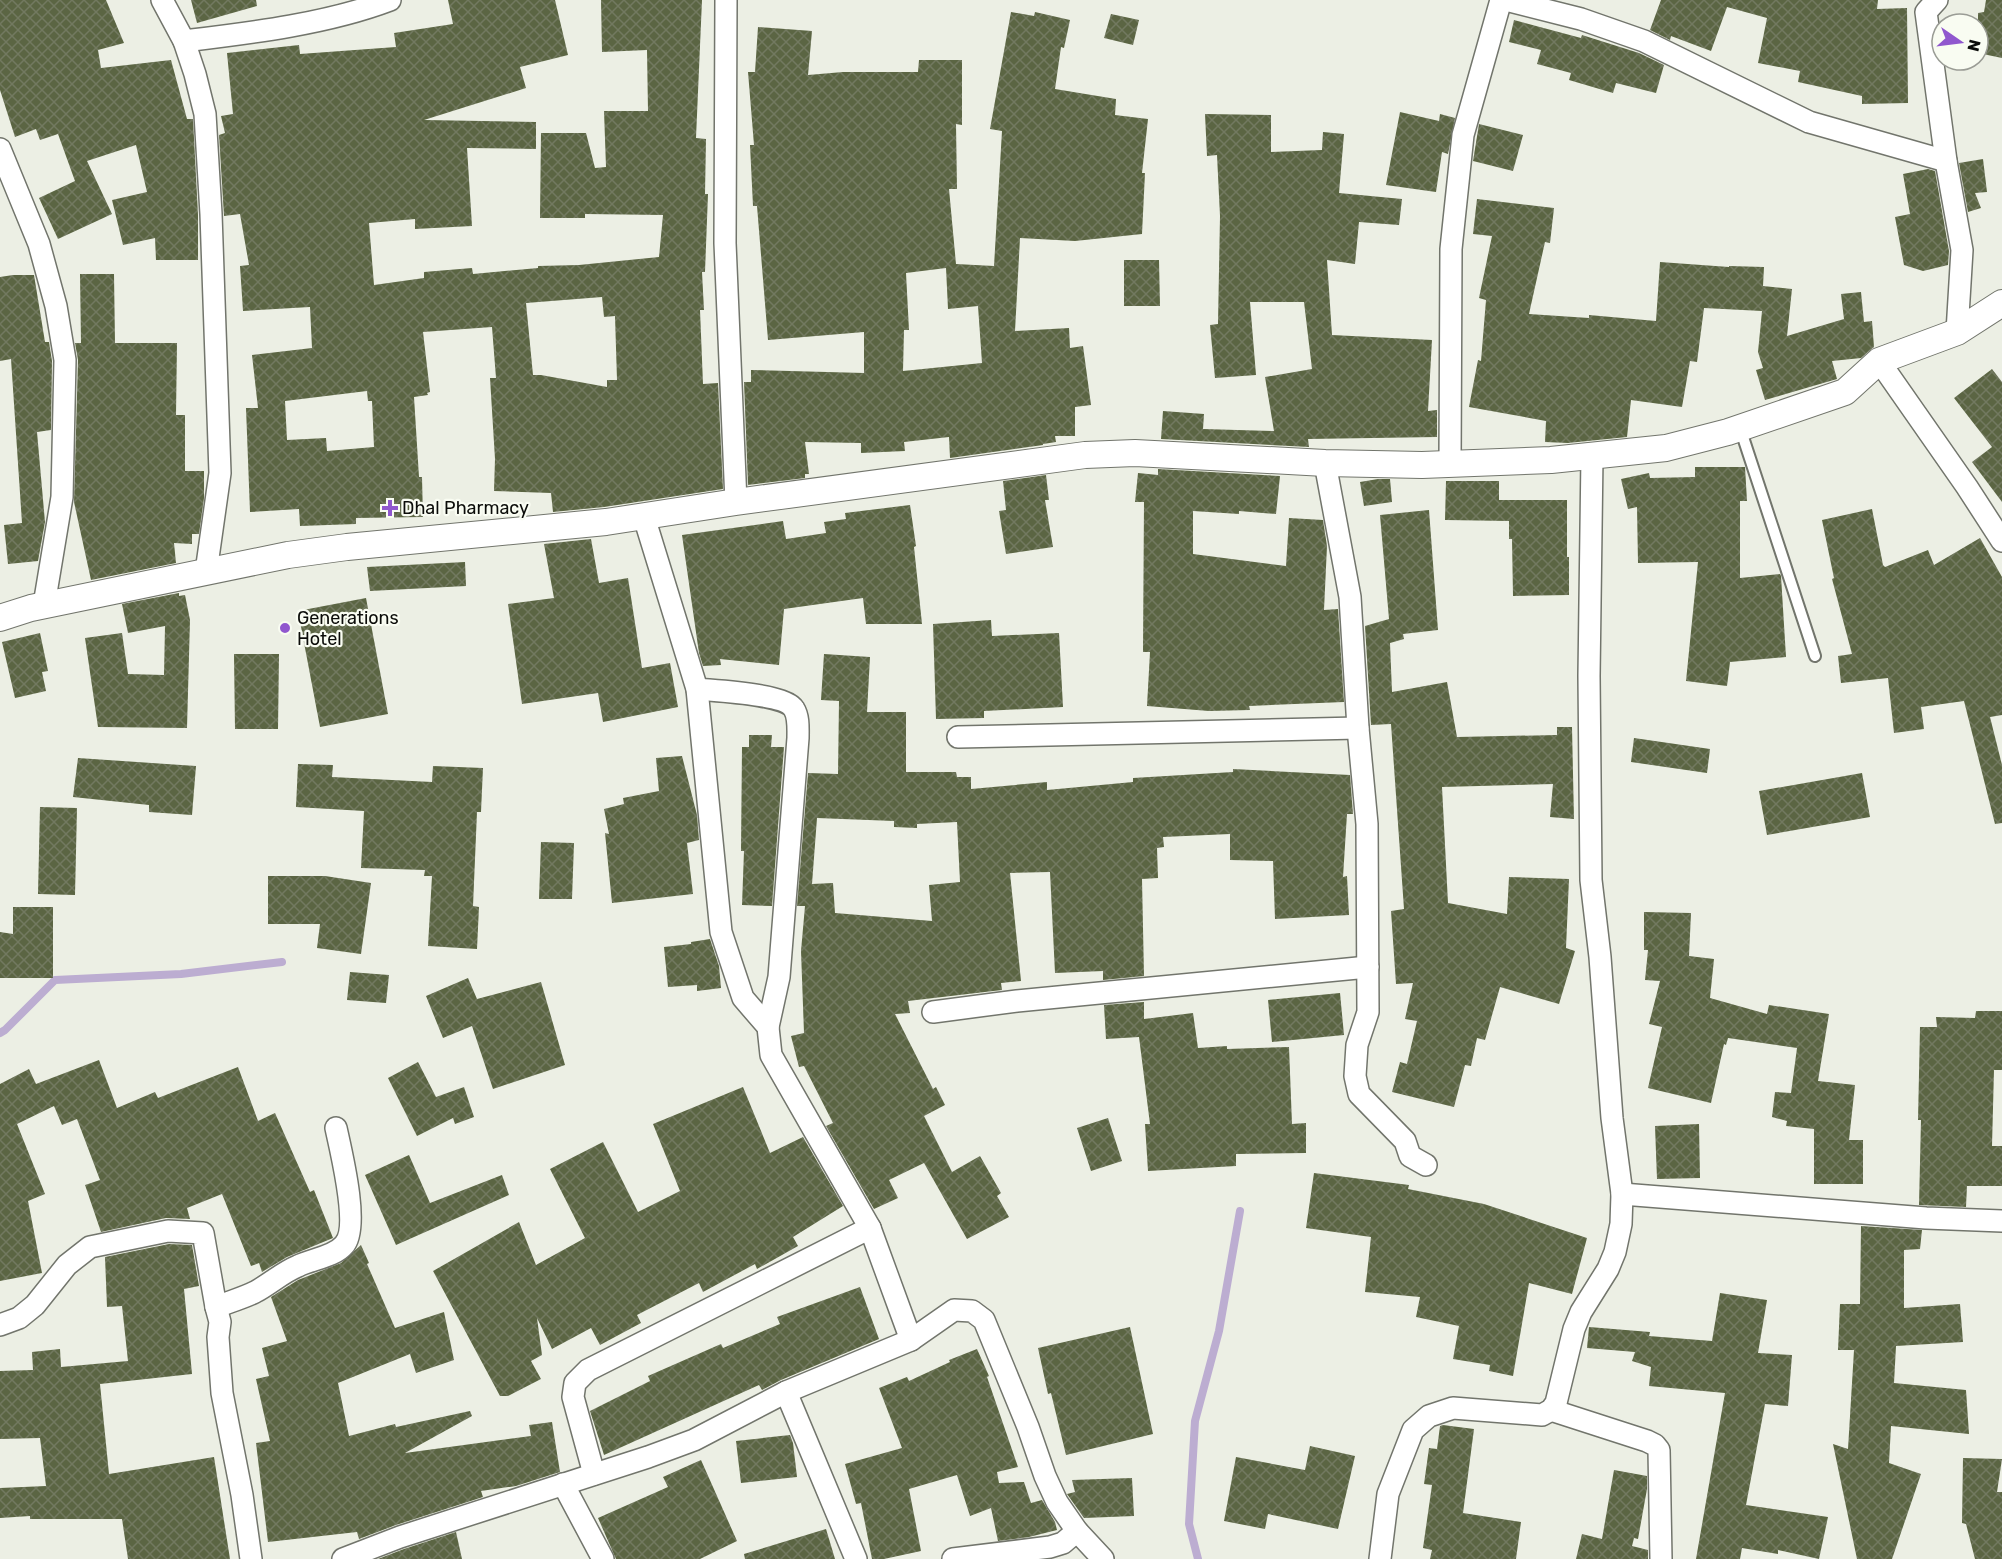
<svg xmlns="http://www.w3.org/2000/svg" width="2002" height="1559" viewBox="0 0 2002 1559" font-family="Rubik,sans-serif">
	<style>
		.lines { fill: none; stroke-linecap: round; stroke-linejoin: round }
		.stream { stroke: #bcadd1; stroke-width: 8 }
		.building { fill: url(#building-cross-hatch); fill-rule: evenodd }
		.service-casing { stroke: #72756c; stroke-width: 14 }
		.minor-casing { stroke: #72756c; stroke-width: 24 }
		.tertiary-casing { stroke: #72756c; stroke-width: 28 }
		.service { stroke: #fff; stroke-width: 10 }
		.minor { stroke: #fff; stroke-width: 21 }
		.tertiary { stroke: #fff; stroke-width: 26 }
		.poi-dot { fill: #9057ce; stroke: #f9fcf2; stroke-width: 2 }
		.labels { text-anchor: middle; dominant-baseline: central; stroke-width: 4.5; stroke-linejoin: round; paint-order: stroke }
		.poi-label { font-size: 18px; fill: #0b0c09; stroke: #f9fcf2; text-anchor: start }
	</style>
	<defs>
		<pattern id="building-cross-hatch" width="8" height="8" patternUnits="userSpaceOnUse" patternTransform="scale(1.5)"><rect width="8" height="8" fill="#5b6543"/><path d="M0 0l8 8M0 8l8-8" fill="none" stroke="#727960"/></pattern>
	</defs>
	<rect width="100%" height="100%" fill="#ecefe4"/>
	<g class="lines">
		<g class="stream">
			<polyline points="0,1033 5,1030 55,980 181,974 282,962"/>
			<polyline points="1198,1559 1189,1524 1195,1421 1219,1331 1240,1211"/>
		</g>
	</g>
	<g class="building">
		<polygon points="0,0 106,0 124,43 98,50 101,68 171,60 187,119 193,119 198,215 198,260 156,260 155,238 123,245 112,200 147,192 136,145 87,161 112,214 58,239 39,198 75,181 58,134 40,140 36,129 15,137 0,90"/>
		<polygon points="191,0 256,0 257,6 197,23"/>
		<path d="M 448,0 L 555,0 L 568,55 L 520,67 L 526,88 L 424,120 L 536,122 L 536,149 L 467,148 L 472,226 L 415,229 L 415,219 L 369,223 L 374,285 L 424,278 L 424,272 L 472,268 L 473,274 L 538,268 L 538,266 L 579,265 L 659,257 L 663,215 L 585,214 L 585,218 L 540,218 L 541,133 L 586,133 L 595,168 L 606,167 L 604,111 L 648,111 L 647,50 L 602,52 L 601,0 L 702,0 L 696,138 L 706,139 L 705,194 L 708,194 L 705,272 L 702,272 L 704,310 L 700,310 L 703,384 L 718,383 L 723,489 L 604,507 L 553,512 L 551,493 L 494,491 L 495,459 L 490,378 L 496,378 L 492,327 L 423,332 L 430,392 L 427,393 L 428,395 L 414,397 L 419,477 L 422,477 L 423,517 L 356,518 L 356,524 L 300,526 L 299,509 L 250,512 L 246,408 L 258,408 L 252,355 L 312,348 L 310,307 L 243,311 L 240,266 L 249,265 L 240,214 L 224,216 L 219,135 L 225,133 L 221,116 L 233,114 L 227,53 L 299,45 L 300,54 L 396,47 L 394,33 L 453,24 ZM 602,297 L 604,317 L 615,316 L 617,380 L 607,380 L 607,387 L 541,375 L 533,375 L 526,303 ZM 367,391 L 368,401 L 372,401 L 374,447 L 327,451 L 326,438 L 287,440 L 285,401 Z"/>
		<polygon points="1661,0 1878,0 1877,9 1907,8 1908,103 1862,104 1862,96 1798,82 1800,71 1758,63 1767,18 1727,7 1711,51 1671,36 1670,40 1650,30"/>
		<polygon points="1986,0 2002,0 2002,58 1978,53 1978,13 1984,12"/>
		<path d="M 1011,12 L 1034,16 L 1035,12 L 1070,20 L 1064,48 L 1061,47 L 1055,89 L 1116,99 L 1115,115 L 1148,119 L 1142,173 L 1145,173 L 1142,234 L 1075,241 L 1020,238 L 1015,331 L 1069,328 L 1070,348 L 1083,346 L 1091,405 L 1075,407 L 1075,436 L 1055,436 L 1056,442 L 1043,444 L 1043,445 L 950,458 L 949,437 L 904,442 L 905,451 L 861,453 L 861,443 L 805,442 L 809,474 L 805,474 L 805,478 L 748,485 L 744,382 L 751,382 L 751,370 L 864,373 L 864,332 L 768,340 L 757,206 L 753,206 L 750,145 L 754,145 L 748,72 L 755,72 L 758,27 L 812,31 L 808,75 L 843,72 L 918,72 L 919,60 L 962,60 L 962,125 L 956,124 L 957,189 L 949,189 L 956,264 L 994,266 L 1002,131 L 990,129 ZM 946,268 L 948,309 L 978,306 L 982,363 L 903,371 L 904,330 L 909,330 L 906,273 Z"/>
		<polygon points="1111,14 1139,20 1133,45 1104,38"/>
		<polygon points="1514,20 1581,38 1582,35 1639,53 1664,65 1656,93 1616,83 1613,93 1569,80 1571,73 1537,64 1541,50 1509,42"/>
		<polygon points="1400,112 1439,121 1440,114 1455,118 1448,154 1442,152 1436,192 1386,185"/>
		<polygon points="1205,114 1271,115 1271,152 1322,150 1323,132 1344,134 1339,193 1402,199 1399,225 1359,222 1355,264 1327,260 1332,335 1432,340 1428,411 1437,410 1437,437 1308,439 1309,447 1161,439 1163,411 1204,414 1203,429 1274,431 1265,377 1312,369 1304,302 1250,302 1256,375 1215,378 1210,325 1218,324 1220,216 1217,155 1207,156"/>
		<polygon points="1479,124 1523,135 1513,171 1473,161"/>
		<polygon points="1983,159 1987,192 1975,193 1981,208 1968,212 1959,163"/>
		<polygon points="1928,169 1935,171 1949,251 1948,265 1923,271 1904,265 1895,217 1910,214 1903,174"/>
		<polygon points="1477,199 1554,208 1550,243 1545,242 1529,314 1589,318 1589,315 1656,321 1660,262 1729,267 1729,266 1764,267 1763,286 1792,289 1787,336 1844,319 1841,294 1861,292 1864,322 1872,321 1874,347 1861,358 1832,361 1837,379 1765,400 1756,370 1763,368 1758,352 1762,311 1704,308 1697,362 1690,361 1682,407 1631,400 1627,437 1568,443 1545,442 1546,421 1469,407 1478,360 1481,361 1486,300 1479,298 1492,236 1473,234"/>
		<polygon points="1124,260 1159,260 1160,306 1124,306"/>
		<polygon points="80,274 114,274 115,343 177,343 176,415 185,415 185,471 204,471 204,498 199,534 192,534 192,544 174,543 176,563 91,580 74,502 78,360 75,343 81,343"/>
		<polygon points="13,275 34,275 45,342 49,342 52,361 51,430 37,432 45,522 38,561 8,564 4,525 22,523 11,359 0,361 0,277"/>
		<polygon points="1992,369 2002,382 2002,502 1972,462 1992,447 1954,398"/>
		<polygon points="1695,467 1745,467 1747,501 1740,501 1740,578 1780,574 1781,576 1786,657 1730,662 1727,686 1686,681 1698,562 1638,563 1637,507 1628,509 1621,479 1649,473 1650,478 1695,477"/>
		<polygon points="1158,469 1280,476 1276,514 1239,511 1239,514 1193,511 1193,554 1286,566 1289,518 1323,520 1327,546 1324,610 1338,609 1344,702 1249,706 1250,710 1209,711 1147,706 1150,652 1143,652 1144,502 1135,502 1138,473 1158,475"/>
		<polygon points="1046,475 1049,500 1045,500 1053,547 1006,554 999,511 1006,510 1003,481"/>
		<polygon points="1378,479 1390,479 1392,502 1364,506 1360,482"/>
		<polygon points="1446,481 1499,481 1499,500 1567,500 1567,557 1569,557 1569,595 1513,596 1512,539 1509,539 1509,521 1445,520"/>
		<polygon points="910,505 916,546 914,547 922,624 866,624 863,598 784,609 779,665 720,659 721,665 703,666 699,653 682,535 783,521 786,539 826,533 824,522 846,519 845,513"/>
		<polygon points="1872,509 1883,565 1885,567 1928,550 1934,565 1980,538 2002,577 2002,715 1990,717 2002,765 2002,823 1995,824 1964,701 1921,707 1924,729 1894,733 1888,678 1841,683 1838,656 1852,654 1832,579 1834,578 1822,520"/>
		<polygon points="1429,510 1438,630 1403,634 1404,639 1390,643 1392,692 1447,682 1457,737 1557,735 1557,727 1572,727 1574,819 1550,817 1553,784 1442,787 1448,903 1507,914 1509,877 1569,879 1566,948 1575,951 1559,1004 1500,987 1485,1040 1477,1038 1471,1066 1465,1065 1454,1107 1392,1092 1400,1062 1407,1064 1417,1021 1405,1019 1413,983 1396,984 1391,911 1404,909 1391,724 1371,725 1365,626 1389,619 1380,515"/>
		<polygon points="591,539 599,583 628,578 642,668 670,663 678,707 603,722 598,693 522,704 508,604 554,598 544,544"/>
		<polygon points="465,562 466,586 370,591 367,567"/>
		<polygon points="179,593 179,596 185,595 190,620 187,728 98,727 85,638 122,633 128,674 164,675 165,626 128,633 122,604"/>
		<polygon points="366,598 388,714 320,727 298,611"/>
		<polygon points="991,620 992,636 1059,633 1063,707 984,711 984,718 936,719 933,624"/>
		<polygon points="40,633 48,671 42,672 46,691 15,698 2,642"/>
		<polygon points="234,654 279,654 278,729 235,729"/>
		<path d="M 824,654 L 870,657 L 867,712 L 906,712 L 906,772 L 956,772 L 957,777 L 971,777 L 971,789 L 1047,782 L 1047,790 L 1133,782 L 1133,778 L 1233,772 L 1233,769 L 1350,775 L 1353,814 L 1347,814 L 1343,877 L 1347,876 L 1349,915 L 1275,919 L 1273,861 L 1230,860 L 1230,834 L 1163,837 L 1164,847 L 1157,848 L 1158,878 L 1142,879 L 1144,976 L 1103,980 L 1103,971 L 1055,973 L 1050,872 L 1010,873 L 1021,981 L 1001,983 L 1002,990 L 908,1001 L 910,1013 L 895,1014 L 933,1089 L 936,1087 L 945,1105 L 924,1116 L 952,1172 L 980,1156 L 1001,1193 L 997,1196 L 1009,1217 L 967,1239 L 924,1163 L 889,1180 L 898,1198 L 874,1209 L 826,1126 L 833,1123 L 804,1066 L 799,1067 L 791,1036 L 804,1033 L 801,951 L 805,906 L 797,906 L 808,773 L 838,774 L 839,701 L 821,700 ZM 817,818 L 894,821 L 894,827 L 917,828 L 917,824 L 957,822 L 960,882 L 929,885 L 932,921 L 835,913 L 833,883 L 812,884 Z"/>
		<polygon points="749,735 772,735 771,747 784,747 772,906 742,905 744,851 741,851 742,747 749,747"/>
		<polygon points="1634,738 1710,749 1707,773 1631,762"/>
		<polygon points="682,756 697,815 699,840 687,843 693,894 612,903 605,833 609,834 604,809 624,804 623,798 659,791 656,758"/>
		<polygon points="78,758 196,766 192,815 149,812 149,805 73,797"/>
		<polygon points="298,764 333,765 332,777 432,782 433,766 483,768 481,812 477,812 473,906 479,907 477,949 428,946 432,876 424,876 425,870 361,868 364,811 296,807"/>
		<polygon points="1862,773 1870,817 1767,835 1759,791"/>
		<polygon points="40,807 77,808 75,895 38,894"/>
		<polygon points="541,842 574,843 572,899 539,899"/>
		<polygon points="268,876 325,876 371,883 361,954 317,948 320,924 268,924"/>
		<polygon points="13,907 53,907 53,978 0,978 0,932 13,934"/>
		<polygon points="1644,912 1691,913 1689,956 1714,959 1710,998 1767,1014 1769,1005 1829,1014 1818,1081 1855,1085 1849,1140 1863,1140 1863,1184 1814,1184 1814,1129 1786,1126 1787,1121 1772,1117 1775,1092 1791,1093 1797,1048 1728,1038 1726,1045 1724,1044 1711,1103 1648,1088 1662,1027 1649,1024 1660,981 1645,980 1648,950 1644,950"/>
		<polygon points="710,939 719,966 721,988 697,991 697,985 668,987 664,947 691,944 691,942"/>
		<polygon points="350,972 389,975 386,1003 347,1000"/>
		<polygon points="468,978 477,999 541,982 565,1065 493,1089 472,1026 443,1038 426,996"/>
		<polygon points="1340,993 1344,1035 1272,1042 1268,1000"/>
		<polygon points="1144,1002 1144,1019 1193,1013 1198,1048 1227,1046 1227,1049 1289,1047 1292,1124 1306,1123 1306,1153 1236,1154 1236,1166 1148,1171 1145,1124 1150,1124 1139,1037 1106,1039 1104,1005"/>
		<polygon points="1976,1011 2002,1011 2002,1070 1994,1070 1992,1146 2002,1146 2002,1186 1967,1186 1966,1207 1919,1205 1921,1120 1918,1120 1920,1027 1937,1027 1936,1017 1975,1018"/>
		<polygon points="99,1060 117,1108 155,1092 158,1098 238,1067 258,1121 275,1113 310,1192 314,1190 333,1238 287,1257 262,1272 259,1263 251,1266 222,1194 187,1208 190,1219 166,1218 101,1232 85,1185 100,1180 77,1119 62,1125 54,1106 17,1124 45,1194 28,1201 42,1273 0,1281 0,1084 29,1069 36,1084"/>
		<polygon points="418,1062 436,1097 464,1087 474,1117 455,1124 453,1118 417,1136 388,1078"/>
		<polygon points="743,1087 770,1153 803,1137 843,1206 793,1237 798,1246 757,1269 755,1264 703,1292 699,1283 637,1315 641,1323 600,1345 591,1328 552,1349 537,1318 542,1355 531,1361 541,1379 508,1396 500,1396 433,1271 519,1222 536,1265 585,1238 550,1169 603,1142 638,1212 680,1191 653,1124"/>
		<polygon points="1108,1118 1122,1161 1091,1171 1077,1128"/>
		<polygon points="1699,1124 1700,1178 1657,1179 1655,1126"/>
		<polygon points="409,1155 430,1203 502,1175 509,1195 396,1245 365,1175"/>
		<polygon points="1314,1173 1409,1185 1408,1189 1484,1204 1587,1238 1572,1294 1529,1283 1513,1376 1489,1371 1490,1365 1453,1359 1459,1326 1416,1317 1420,1297 1365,1292 1371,1237 1306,1228"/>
		<polygon points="1861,1226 1922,1230 1920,1249 1904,1250 1904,1308 1960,1304 1963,1342 1896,1346 1894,1383 1966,1390 1969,1434 1891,1426 1889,1463 1921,1474 1892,1559 1857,1559 1833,1444 1848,1449 1854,1350 1838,1350 1840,1304 1860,1304"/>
		<polygon points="169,1244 192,1245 199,1286 184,1289 192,1374 100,1384 109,1474 214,1457 230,1559 128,1559 122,1519 30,1519 30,1516 0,1518 0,1488 46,1486 40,1438 0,1439 0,1371 33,1370 32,1352 60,1349 61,1367 128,1361 122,1306 107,1307 105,1257"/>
		<polygon points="361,1245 369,1263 367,1264 395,1328 444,1312 454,1360 416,1373 410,1354 338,1383 349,1436 395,1424 396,1427 470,1411 472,1416 405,1453 531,1436 529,1425 552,1422 560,1472 516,1486 481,1491 483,1497 396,1525 359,1539 357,1532 268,1542 256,1443 270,1441 256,1379 269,1376 262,1348 287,1341 271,1297 298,1280 341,1263"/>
		<polygon points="860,1287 879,1339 781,1380 762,1390 759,1385 604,1455 590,1411 650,1381 648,1376 721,1344 723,1348 780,1324 777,1317"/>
		<polygon points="1720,1293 1767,1300 1758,1353 1792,1355 1788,1406 1765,1404 1746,1505 1828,1517 1819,1559 1778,1550 1778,1554 1742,1548 1740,1559 1696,1559 1725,1393 1649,1386 1651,1367 1632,1361 1635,1352 1587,1348 1589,1327 1650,1332 1649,1336 1712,1341"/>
		<polygon points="1130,1327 1153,1434 1066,1455 1051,1393 1048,1394 1038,1348"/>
		<polygon points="977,1349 989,1376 987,1377 1018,1467 997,1472 999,1483 1024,1482 1031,1503 1042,1500 1055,1522 1057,1530 1029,1537 998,1541 991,1508 970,1516 957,1475 909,1489 921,1551 884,1559 872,1559 861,1503 856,1504 845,1464 902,1448 879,1388 907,1377 909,1381 950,1362 949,1360"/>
		<polygon points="1443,1425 1474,1429 1463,1513 1521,1522 1516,1559 1430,1559 1432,1550 1423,1548 1432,1485 1424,1484 1429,1448 1437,1449 1440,1426"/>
		<polygon points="790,1435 793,1443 797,1477 741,1483 736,1441"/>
		<polygon points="1310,1446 1355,1456 1338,1529 1268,1514 1265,1529 1224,1521 1236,1457 1305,1470"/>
		<polygon points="1963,1458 2002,1459 1997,1492 2002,1492 2002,1559 1975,1559 1966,1524 1962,1523"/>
		<polygon points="701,1460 737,1541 700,1559 616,1559 598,1518 668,1487 663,1477"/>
		<polygon points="1614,1470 1647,1476 1647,1489 1638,1539 1634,1538 1632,1546 1648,1550 1648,1559 1576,1559 1582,1534 1602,1539"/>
		<polygon points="1132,1478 1134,1516 1084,1518 1067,1494 1075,1492 1072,1480"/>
		<polygon points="826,1529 835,1559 745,1559 744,1554"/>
		<polygon points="456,1532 462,1559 378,1559 404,1549"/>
	</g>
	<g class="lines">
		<g class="service-casing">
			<polyline id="service" points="1740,428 1815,656"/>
		</g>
		<g class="minor-casing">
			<g id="minor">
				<polyline points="162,0 184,41 195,74 205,114 211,214 220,473 206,572"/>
				<polyline points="726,0 725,243 736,502"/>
				<polyline points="1506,0 1581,19 1644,41 1809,122 1946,161"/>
				<polyline points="1937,0 1926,12 1946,161 1962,250 1957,332"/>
				<path d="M 184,41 C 250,33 327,24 390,0"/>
				<polyline points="0,149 39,244 56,306 65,360 62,497 44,605"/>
				<polyline points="1879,361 1967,487 2002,541"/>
				<polyline points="1325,463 1350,597 1358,728 1367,824 1368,1012 1357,1045 1355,1076 1359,1094 1405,1141 1410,1156 1426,1165"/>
				<polyline points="1450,464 1451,249 1463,135 1501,0"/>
				<polyline points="644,517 697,689 721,932 743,998 768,1027 771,1055 870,1228 911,1340"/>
				<path d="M 697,689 C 716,691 786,694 794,709 C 799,717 798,729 798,738 L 779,977 L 768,1027"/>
				<polyline points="958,737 1358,728"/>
				<polyline points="933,1012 1017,1001 1368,967"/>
				<polyline points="1622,1194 1926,1218 2002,1221"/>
				<polyline points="216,1307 220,1322 218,1337 222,1393 242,1495 251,1559"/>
				<path d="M 0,1325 L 19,1318 L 35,1305 L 67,1265 L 90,1247 L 168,1231 L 203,1233 L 216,1307 C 229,1302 243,1298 255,1292 C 270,1284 283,1272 298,1266 C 312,1259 334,1257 344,1245 C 360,1228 341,1151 336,1128"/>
				<polyline points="786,1392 856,1559"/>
				<polyline points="1551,1410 1647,1441 1655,1445 1659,1450 1661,1559"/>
				<polyline points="594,1474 573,1397 575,1383 588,1370 870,1228"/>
				<polyline points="563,1484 603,1559"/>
				<polyline points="343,1559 400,1537 648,1457 694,1440 786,1392 911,1340 954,1310 972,1311 984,1320 1028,1427 1045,1476 1057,1502 1077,1531 1103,1559"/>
				<polyline points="953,1559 1050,1547 1063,1543 1077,1531"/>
				<polyline points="1380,1559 1388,1494 1413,1430 1429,1416 1453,1408 1542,1415 1551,1410 1556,1403 1574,1329 1581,1312 1608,1269 1615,1252 1621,1224 1622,1194 1612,1118 1600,957 1591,880 1589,676 1592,456"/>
			</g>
		</g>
		<g class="tertiary-casing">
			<polyline id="tertiary" points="0,618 31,608 288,555 347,547 606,522 736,502 1085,455 1135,453 1325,463 1422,465 1551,460 1666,448 1728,432 1845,392 1879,361 1957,332 2002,303"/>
		</g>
		<use href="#service" class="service"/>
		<use href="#minor" class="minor"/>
		<use href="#tertiary" class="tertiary"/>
	</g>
	<g class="poi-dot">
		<path d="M387 499h6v6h6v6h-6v6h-6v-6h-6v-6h6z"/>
		<circle cx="285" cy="628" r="6"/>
	</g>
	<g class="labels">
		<g class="poi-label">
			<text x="402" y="508">Dhal Pharmacy</text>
			<text x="297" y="618">Generations<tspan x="297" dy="21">Hotel</tspan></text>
		</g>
	</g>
	<g transform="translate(1960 42) rotate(104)"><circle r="28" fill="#f9fcf2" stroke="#9a9c95" stroke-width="1.5"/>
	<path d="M0-4.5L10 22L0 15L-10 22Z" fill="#9057ce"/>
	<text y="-9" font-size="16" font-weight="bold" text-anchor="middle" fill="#0b0c09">N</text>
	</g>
</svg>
